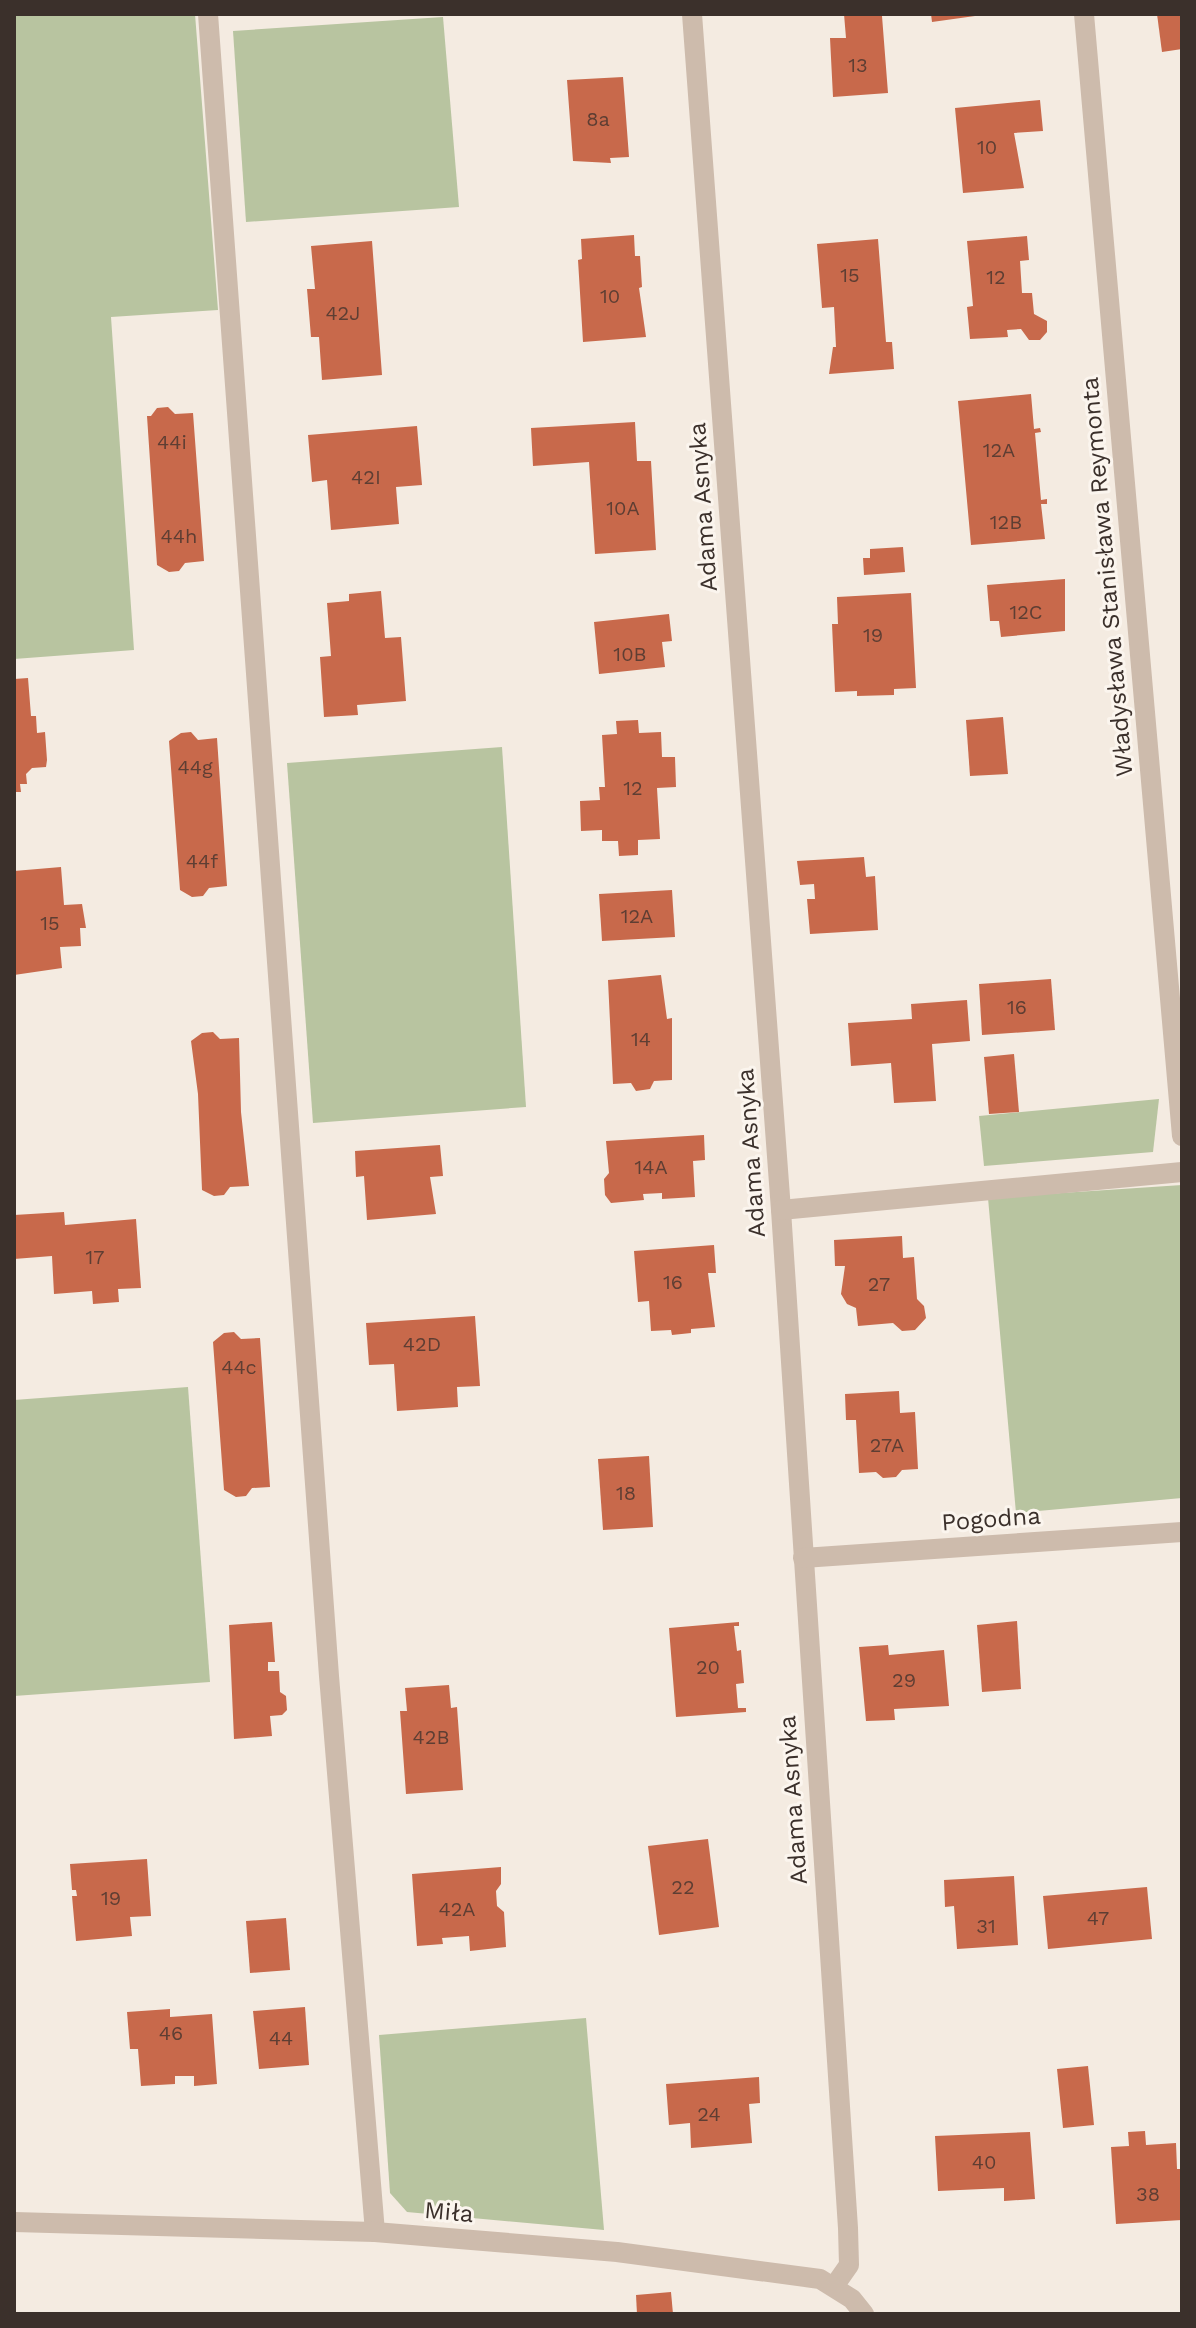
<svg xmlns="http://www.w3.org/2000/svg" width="1196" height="2328" viewBox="0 0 1196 2328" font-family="'Work Sans',sans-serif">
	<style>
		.green { fill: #b8c4a0 }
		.building { fill: #c8694b }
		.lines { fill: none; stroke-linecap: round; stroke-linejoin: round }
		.street { stroke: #cdbbac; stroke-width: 20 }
		.labels { text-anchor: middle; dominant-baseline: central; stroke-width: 6; stroke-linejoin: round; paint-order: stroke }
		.number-label { font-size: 20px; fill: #5e3e33 }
		.street-label { font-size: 24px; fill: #3b302b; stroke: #fbf5ee }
	</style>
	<rect width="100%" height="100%" fill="#f4ebe1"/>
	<g class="green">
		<polygon points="14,14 195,14 218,310 111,317 134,650 14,659"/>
		<polygon points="443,17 459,207 246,222 233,31"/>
		<polygon points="502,747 526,1107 313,1123 287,763"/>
		<polygon points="1159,1099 1153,1152 984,1166 979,1116"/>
		<polygon points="1182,1185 1182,1498 1016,1513 988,1198"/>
		<polygon points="188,1387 210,1682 14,1696 14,1400"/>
		<polygon points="586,2018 604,2230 407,2212 390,2193 379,2035"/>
	</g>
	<g class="building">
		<polygon points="844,14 882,16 888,93 833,97 830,38 846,38"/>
		<polygon points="931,14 975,14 975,16 932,22"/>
		<polygon points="1157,14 1182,14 1182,49 1162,52"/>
		<polygon points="623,77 629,157 610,158 611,163 573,161 567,80"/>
		<polygon points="1040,100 1043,131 1014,133 1024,188 963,193 955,108"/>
		<polygon points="634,235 635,256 640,256 642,287 639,288 646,337 583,342 578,260 582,259 581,239"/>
		<polygon points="1027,236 1029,260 1020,261 1022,293 1032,293 1034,314 1047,321 1047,332 1040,340 1029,340 1021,329 1007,330 1008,337 970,339 967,307 973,306 967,241"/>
		<polygon points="878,239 886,342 892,342 894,369 829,374 833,347 836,347 834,307 822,308 817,244"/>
		<polygon points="372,241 382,375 322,380 319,337 311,337 307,289 315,289 311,246"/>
		<polygon points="1031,394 1034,429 1040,428 1041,432 1035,433 1041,500 1047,499 1047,504 1041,504 1045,539 971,545 958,401"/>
		<polygon points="168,407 175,414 193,413 204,561 185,563 179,571 169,572 157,565 147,416 151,416 157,408"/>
		<polygon points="635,422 637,461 651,461 656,550 595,554 589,462 533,466 531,428"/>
		<polygon points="417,426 422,485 396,487 399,524 331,530 327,480 312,482 308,435"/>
		<polygon points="903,547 905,572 864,575 863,558 870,558 870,549"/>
		<polygon points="1065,579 1065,631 1001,637 999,621 990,621 987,585"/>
		<polygon points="381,591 385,638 401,637 406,701 357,705 358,715 324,717 320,657 331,656 327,603 349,601 349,594"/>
		<polygon points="911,593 916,688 894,689 894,695 857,696 857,691 835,692 832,624 838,624 837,597"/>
		<polygon points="669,614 672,641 662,642 665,667 599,674 594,622"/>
		<polygon points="28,678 31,716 36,716 37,733 45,732 47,760 46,767 32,768 26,774 27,784 20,784 21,792 14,792 14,679"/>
		<polygon points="1003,717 1008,774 970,776 966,720"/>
		<polygon points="638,720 639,733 661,732 662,757 675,757 676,787 657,788 660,839 638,840 638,855 619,856 618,841 602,841 602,830 581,831 580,801 600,800 599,787 605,787 602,735 617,734 616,721"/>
		<polygon points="191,732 198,740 217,738 227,886 209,888 203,896 192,897 180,890 169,741 181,733"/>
		<polygon points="864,857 866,877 875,876 878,930 810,934 807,899 815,899 814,884 800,885 797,861"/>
		<polygon points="61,867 64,905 82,904 86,928 80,928 81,946 60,947 62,968 14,975 14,871"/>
		<polygon points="672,890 675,937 602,941 599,894"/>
		<polygon points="661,975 667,1019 672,1018 672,1080 654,1081 650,1089 636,1091 631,1083 613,1084 608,980"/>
		<polygon points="1051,979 1055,1030 982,1035 979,984"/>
		<polygon points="967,1000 970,1041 932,1044 936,1101 894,1103 891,1063 851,1066 848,1023 912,1019 911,1004"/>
		<polygon points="213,1032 220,1039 239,1038 241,1112 249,1186 230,1187 224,1195 214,1196 202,1190 198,1094 191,1041 202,1033"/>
		<polygon points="1014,1054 1019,1112 989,1114 984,1057"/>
		<polygon points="704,1135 705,1160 693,1161 695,1197 662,1199 662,1193 643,1194 644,1200 611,1203 605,1195 604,1179 609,1173 606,1141"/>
		<polygon points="440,1145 443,1176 430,1177 436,1214 367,1220 364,1176 356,1177 355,1151"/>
		<polygon points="64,1212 65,1225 136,1219 141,1288 118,1289 119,1302 93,1304 92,1291 54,1294 52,1256 14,1259 14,1215"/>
		<polygon points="902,1236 903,1258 914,1257 917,1299 924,1306 926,1318 915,1330 902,1331 893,1323 858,1326 856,1308 847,1304 841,1294 845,1266 835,1266 834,1240"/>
		<polygon points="714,1245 716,1273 708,1273 715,1327 691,1329 691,1333 672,1335 671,1330 651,1331 649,1301 638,1302 634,1251"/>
		<polygon points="475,1316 480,1386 457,1387 458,1407 397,1411 394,1364 369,1365 366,1323"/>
		<polygon points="234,1332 241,1339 260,1338 270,1487 252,1488 246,1496 236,1497 224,1490 213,1342 224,1333"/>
		<polygon points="899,1391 900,1413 915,1412 918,1469 902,1470 896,1477 883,1478 876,1472 859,1473 856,1420 846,1420 845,1394"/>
		<polygon points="649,1456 653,1527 603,1530 598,1459"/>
		<polygon points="1017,1621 1021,1689 982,1692 977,1625"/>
		<polygon points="272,1622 275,1662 268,1662 268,1671 279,1671 280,1692 286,1696 287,1710 282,1715 270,1716 272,1736 234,1739 229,1625"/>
		<polygon points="739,1622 739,1626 734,1626 737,1651 741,1650 744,1683 736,1684 738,1708 746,1708 746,1712 676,1717 669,1628"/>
		<polygon points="888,1645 889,1655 944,1650 949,1706 894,1709 895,1720 866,1721 859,1647"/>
		<polygon points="449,1685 451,1708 457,1707 463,1790 406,1794 400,1711 407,1711 405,1688"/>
		<polygon points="708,1839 719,1927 659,1935 648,1846"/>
		<polygon points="147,1859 151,1916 130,1917 132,1936 76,1941 72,1896 77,1896 76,1890 72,1890 70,1864"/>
		<polygon points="501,1867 501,1884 496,1891 497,1906 504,1912 506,1947 470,1951 469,1936 442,1938 443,1944 417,1946 412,1874"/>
		<polygon points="1014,1876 1018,1945 957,1949 954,1906 945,1907 944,1880"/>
		<polygon points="1147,1887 1152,1939 1048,1949 1043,1896"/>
		<polygon points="286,1918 290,1970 250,1973 246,1921"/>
		<polygon points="305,2007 309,2065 259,2069 253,2011"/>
		<polygon points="170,2009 170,2017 212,2014 217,2084 194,2086 194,2076 175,2076 175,2084 141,2086 138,2049 130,2049 127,2012"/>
		<polygon points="1088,2066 1094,2125 1063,2128 1057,2069"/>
		<polygon points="759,2077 760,2103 749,2104 752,2143 691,2148 690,2123 669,2125 666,2084"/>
		<polygon points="1145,2131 1146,2145 1176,2143 1177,2169 1182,2169 1182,2220 1116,2224 1111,2147 1129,2146 1128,2132"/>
		<polygon points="1030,2132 1035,2199 1004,2201 1004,2188 938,2191 935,2136"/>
		<polygon points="671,2292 673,2314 637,2314 636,2295"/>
	</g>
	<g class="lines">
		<g class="street">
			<polyline points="208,14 329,1676 375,2232"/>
			<polyline points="692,14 781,1210 848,2228 849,2265 835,2285"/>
			<polyline points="1084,14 1182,1136"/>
			<polyline points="781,1210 1182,1172"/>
			<polyline points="803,1558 1182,1532"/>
			<polyline points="14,2222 375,2232 617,2252 820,2279 852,2299 864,2314"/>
		</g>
	</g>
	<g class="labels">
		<g class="number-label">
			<text x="858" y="65">13</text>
			<text x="598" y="119">8a</text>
			<text x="987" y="147">10</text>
			<text x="850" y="275">15</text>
			<text x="996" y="277">12</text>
			<text x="610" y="296">10</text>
			<text x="343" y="313">42J</text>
			<text x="172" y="442">44i</text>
			<text x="999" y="450">12A</text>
			<text x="366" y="477">42I</text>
			<text x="623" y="508">10A</text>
			<text x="1006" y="522">12B</text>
			<text x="179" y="536">44h</text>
			<text x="1026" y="612">12C</text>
			<text x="873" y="635">19</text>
			<text x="630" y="654">10B</text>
			<text x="195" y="767">44g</text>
			<text x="633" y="788">12</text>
			<text x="202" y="861">44f</text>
			<text x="637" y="916">12A</text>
			<text x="50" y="923">15</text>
			<text x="1017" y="1007">16</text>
			<text x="641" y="1039">14</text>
			<text x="651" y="1167">14A</text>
			<text x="95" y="1257">17</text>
			<text x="673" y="1282">16</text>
			<text x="879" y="1284">27</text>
			<text x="422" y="1344">42D</text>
			<text x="239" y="1367">44c</text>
			<text x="887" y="1445">27A</text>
			<text x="626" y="1493">18</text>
			<text x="708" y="1667">20</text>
			<text x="904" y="1680">29</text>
			<text x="431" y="1737">42B</text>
			<text x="683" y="1887">22</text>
			<text x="111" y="1898">19</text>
			<text x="457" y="1909">42A</text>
			<text x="1098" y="1918">47</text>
			<text x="986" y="1926">31</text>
			<text x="171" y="2033">46</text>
			<text x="281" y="2038">44</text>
			<text x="709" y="2114">24</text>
			<text x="984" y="2162">40</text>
			<text x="1148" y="2194">38</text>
		</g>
		<g class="street-label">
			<text transform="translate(703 507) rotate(-94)">Adama Asnyka</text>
			<text transform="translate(1107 577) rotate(-95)">Władysława Stanisława Reymonta</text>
			<text transform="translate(751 1153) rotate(-94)">Adama Asnyka</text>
			<text transform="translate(991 1519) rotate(-4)">Pogodna</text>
			<text transform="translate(793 1800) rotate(-94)">Adama Asnyka</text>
			<text transform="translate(449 2212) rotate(5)">Miła</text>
		</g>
	</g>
	<rect width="1196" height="2328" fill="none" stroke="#3b302b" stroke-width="32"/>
</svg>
